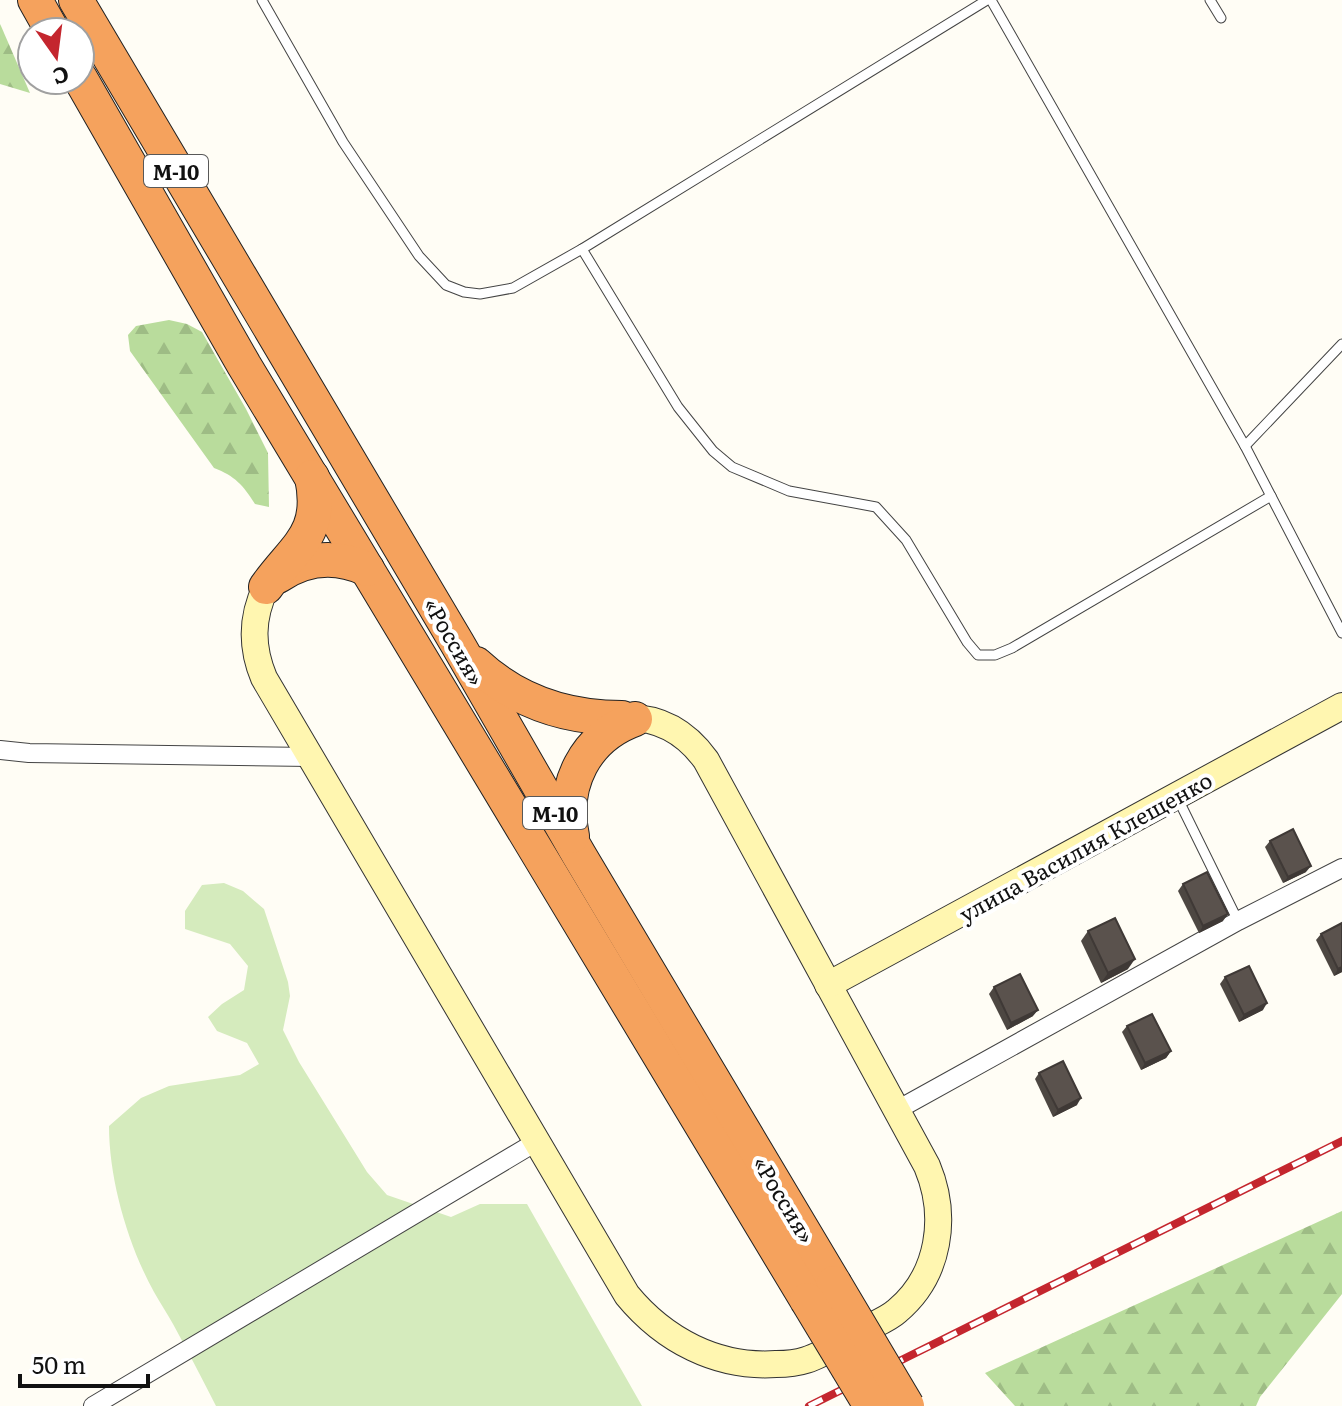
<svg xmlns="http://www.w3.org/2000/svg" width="1342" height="1406" viewBox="0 0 1342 1406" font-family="Literata,serif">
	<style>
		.grass { fill: #d5ebbd }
		.forest { fill: url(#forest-firs) }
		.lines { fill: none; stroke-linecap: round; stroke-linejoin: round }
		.lane-casing { stroke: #444; stroke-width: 11 }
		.street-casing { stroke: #444; stroke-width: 20 }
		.secondary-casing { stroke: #333; stroke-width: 28 }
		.highway-casing { stroke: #222; stroke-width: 36 }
		.lane { stroke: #fff; stroke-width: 9 }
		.street { stroke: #fff; stroke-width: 18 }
		.secondary { stroke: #fff6b0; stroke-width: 26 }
		.highway { stroke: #f5a25d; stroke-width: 34 }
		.rail-casing { stroke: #c4262e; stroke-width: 8 }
		.rail { stroke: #fff; stroke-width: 5; stroke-dasharray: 15; stroke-linecap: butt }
		.highway-bridge-casing { stroke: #222; stroke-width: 36; stroke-linecap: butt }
		.highway-bridge { stroke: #f5a25d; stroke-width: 34 }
		.wall { fill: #4d4742 }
		.shaded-wall { fill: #3f3936 }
		.building { fill: #5a524d; stroke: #3f3936; stroke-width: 2 }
		.labels { text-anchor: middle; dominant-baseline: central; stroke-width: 8; stroke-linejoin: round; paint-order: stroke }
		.shield { fill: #fff; stroke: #585858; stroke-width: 2 }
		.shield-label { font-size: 20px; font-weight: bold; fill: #111 }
		.street-label { font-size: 22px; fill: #111; stroke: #fff }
	</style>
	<defs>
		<pattern id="forest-firs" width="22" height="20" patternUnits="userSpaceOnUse" patternTransform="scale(2)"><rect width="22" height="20" fill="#b9dc9c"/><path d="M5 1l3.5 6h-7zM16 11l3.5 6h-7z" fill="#9ebc85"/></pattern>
	</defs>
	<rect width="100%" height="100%" fill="#fffdf5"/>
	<path class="grass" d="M 224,883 L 243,891 L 264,909 L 288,982 L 290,996 L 283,1030 L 299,1062 L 367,1172 L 387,1195 L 451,1217 L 480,1204 L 527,1204 L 642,1406 L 216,1406 C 202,1379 188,1351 173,1324 C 167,1313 160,1303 154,1292 C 128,1245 109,1180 109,1126 L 141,1098 L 169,1086 L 240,1075 L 259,1064 L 247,1043 L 217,1031 L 208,1017 L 222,1004 L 244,990 L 248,966 L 230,944 L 185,929 L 185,911 L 202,885 Z"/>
	<g class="forest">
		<polygon points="0,24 1,26 30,93 0,84"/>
		<path d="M 169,320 L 187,324 L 202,332 L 246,409 L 268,453 L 269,507 L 255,504 C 243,485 235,476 214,468 L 130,351 L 128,335 L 136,326 Z"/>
		<polygon points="1342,1211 1342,1294 1260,1397 1256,1406 1015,1406 985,1373"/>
	</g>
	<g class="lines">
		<g class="lane-casing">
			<g id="lane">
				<polyline points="262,0 343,142 419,256 446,285 464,292 480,294 513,288 582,249"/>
				<polyline points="987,0 582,249 678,407 713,451 732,467 789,491 876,507 906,540 967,642 978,655 995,655 1012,648 1271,496"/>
				<polyline points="991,0 1245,446 1342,633"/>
				<polyline points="1210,0 1221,18"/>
				<polyline points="1245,446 1342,344"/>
				<polyline points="1178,799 1238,921"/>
			</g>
		</g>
		<g class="street-casing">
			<g id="street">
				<polyline points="0,750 29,753 311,757"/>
				<polyline points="897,1110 1238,921 1342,868"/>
				<polyline points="93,1406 536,1142"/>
			</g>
		</g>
		<g class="secondary-casing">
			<g id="secondary">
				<path d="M 266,587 C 251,618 251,647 264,678 L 627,1295 C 664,1340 717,1368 776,1364 C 786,1364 797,1363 806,1360 C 825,1354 843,1341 860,1332 C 872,1325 887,1320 897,1311 C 940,1275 948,1216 927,1166 L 706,760 C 685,731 658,716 622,718"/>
				<polyline points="828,985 1342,706"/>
			</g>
		</g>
		<g class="highway-casing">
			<g id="highway">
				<polyline points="35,0 53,32"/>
				<polyline points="76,0 457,643 579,855 834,1283"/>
				<polyline points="80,78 244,365 807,1300"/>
				<path d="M 278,576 C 306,557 337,555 367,569"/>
				<path d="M 266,587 C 295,546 324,535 312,477"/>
				<path d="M 476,664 C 517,702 567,718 622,718"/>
				<path d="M 572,836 C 561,785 585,737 635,719"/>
			</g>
		</g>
		<use href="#lane" class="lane"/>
		<use href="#street" class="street"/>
		<use href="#secondary" class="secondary"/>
		<use href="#highway" class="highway"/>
		<g class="rail-casing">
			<polyline id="rail" points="809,1406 1342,1141"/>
		</g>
		<use href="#rail" class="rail"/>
		<g class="highway-bridge-casing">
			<g id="highway-bridge">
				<polyline points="834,1283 907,1406"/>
				<polyline points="807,1300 871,1406"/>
			</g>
		</g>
		<use href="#highway-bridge" class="highway-bridge"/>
	</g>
	<g class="wall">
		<polygon points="1270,841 1306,872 1283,883 1265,847"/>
		<polygon points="1183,884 1223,921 1199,933 1178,891"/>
		<polygon points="1088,931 1128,969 1101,983 1081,941"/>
		<polygon points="1321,934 1342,972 1334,976 1316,940"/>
		<polygon points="1225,977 1263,1010 1239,1022 1220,984"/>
		<polygon points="994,987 1033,1016 1007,1030 989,994"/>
		<polygon points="1127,1026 1171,1051 1166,1058 1141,1070 1122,1032"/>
		<polygon points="1039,1073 1077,1105 1053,1117 1035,1079"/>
	</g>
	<g class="shaded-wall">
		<polygon points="1311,866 1306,872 1283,883 1288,877"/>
		<polygon points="1228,914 1223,921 1199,933 1203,926"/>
		<polygon points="1135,959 1128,969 1101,983 1108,973"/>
		<polygon points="1342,967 1342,972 1334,976 1338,969"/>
		<polygon points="1267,1003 1263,1010 1239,1022 1244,1015"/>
		<polygon points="1038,1010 1033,1016 1007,1030 1011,1023"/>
		<polygon points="1171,1051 1166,1058 1141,1070 1145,1063"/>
		<polygon points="1081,1098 1077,1105 1053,1117 1058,1110"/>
	</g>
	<g class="building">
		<polygon points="1293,829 1311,866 1288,877 1270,841"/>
		<polygon points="1207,872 1228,914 1203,926 1183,884"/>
		<polygon points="1115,918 1135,959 1108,973 1088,931"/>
		<polygon points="1342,923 1342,967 1338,969 1321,934"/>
		<polygon points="1249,966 1267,1003 1244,1015 1225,977"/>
		<polygon points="1020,974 1038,1010 1011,1023 994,987"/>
		<polygon points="1152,1014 1171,1051 1145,1063 1127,1026"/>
		<polygon points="1063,1061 1081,1098 1058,1110 1039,1073"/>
	</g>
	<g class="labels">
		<g class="shield">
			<rect x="144" y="155" width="64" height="32" rx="6"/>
			<rect x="523" y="797" width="64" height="32" rx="6"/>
		</g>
		<g class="shield-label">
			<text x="176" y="171">М-10</text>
			<text x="555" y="813">М-10</text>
		</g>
		<g class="street-label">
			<text transform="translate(455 641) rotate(60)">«Россия»</text>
			<text transform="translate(1085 846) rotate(-29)">улица Василия Клещенко</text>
			<text transform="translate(785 1199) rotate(59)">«Россия»</text>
		</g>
	</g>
	<g transform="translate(56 56) rotate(166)"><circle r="38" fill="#ffffff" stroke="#a0a0a0" stroke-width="2"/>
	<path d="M0-6L14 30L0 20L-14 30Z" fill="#c4262e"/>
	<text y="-12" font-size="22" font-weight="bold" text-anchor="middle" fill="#111111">С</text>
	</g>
	<path d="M20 1374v12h128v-12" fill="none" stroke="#111111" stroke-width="4"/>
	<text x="32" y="1374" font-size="24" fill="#111111" stroke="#ffffff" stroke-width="6" paint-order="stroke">50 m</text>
</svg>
